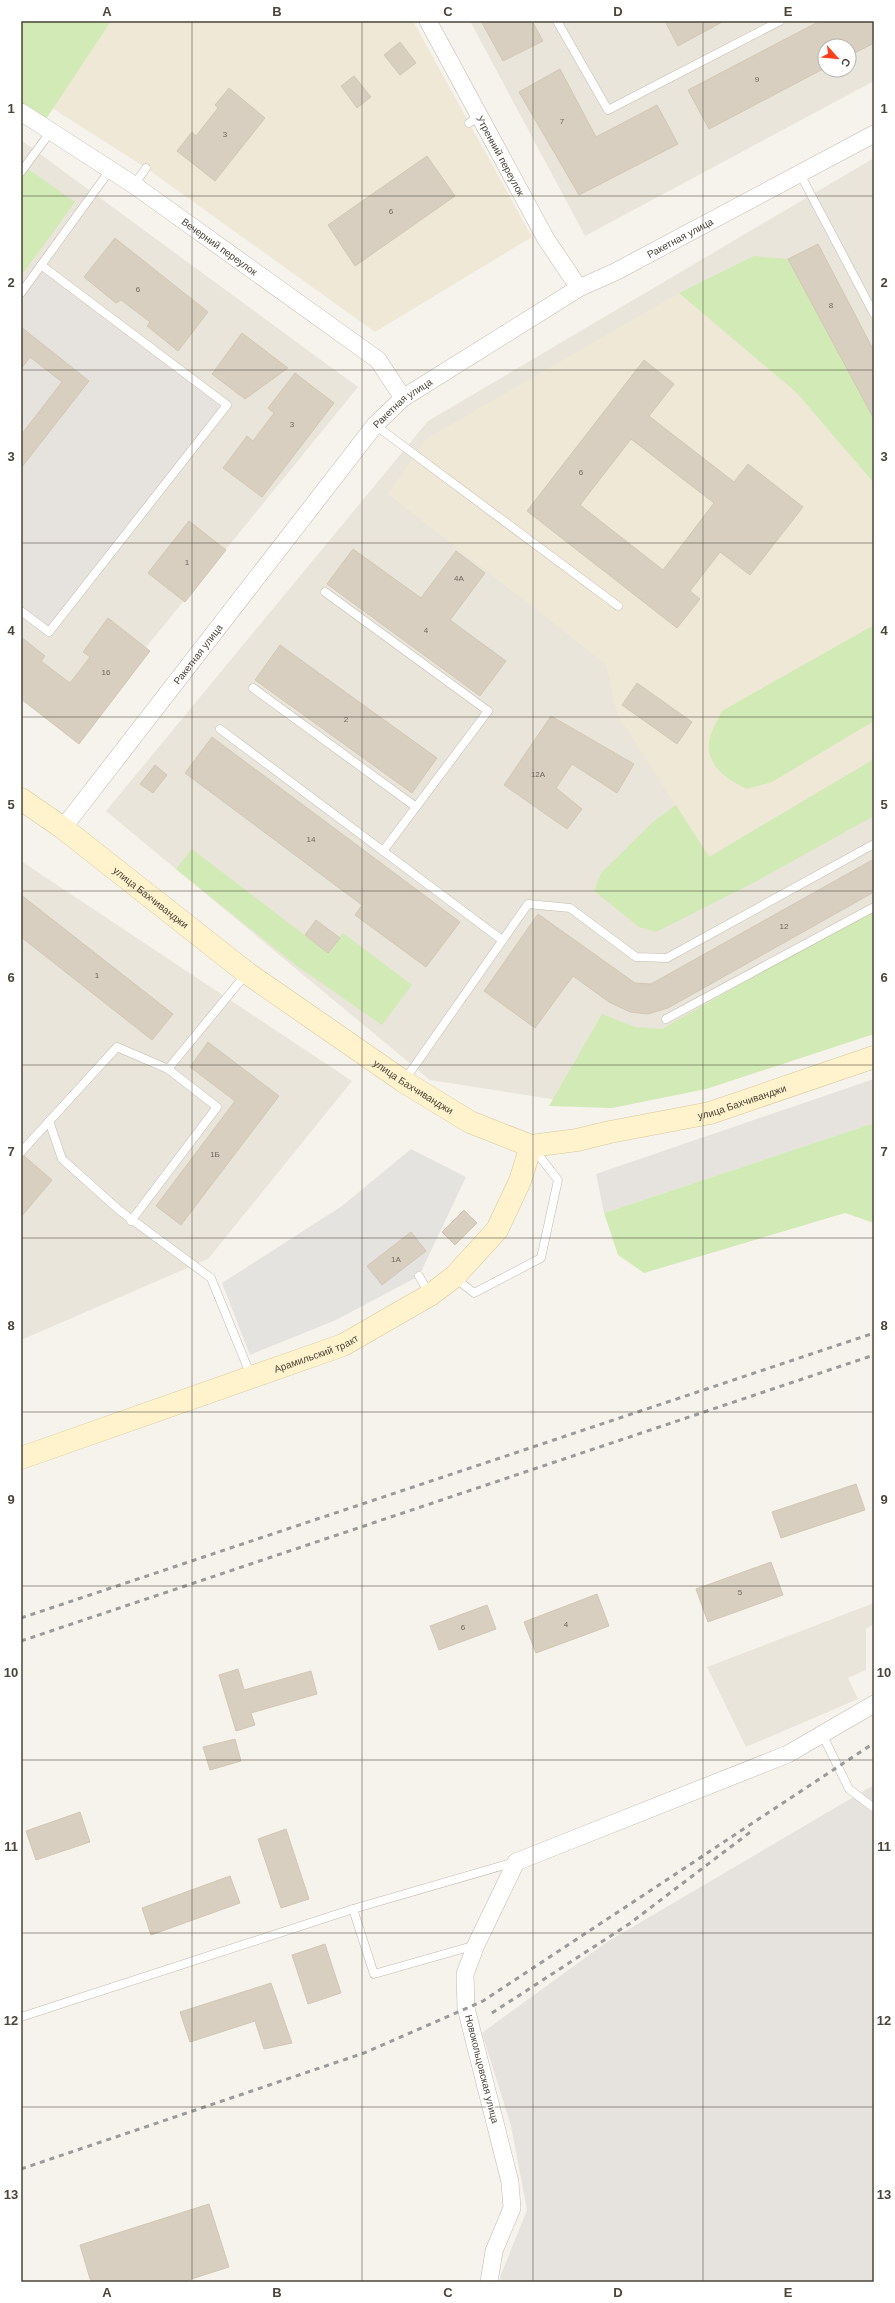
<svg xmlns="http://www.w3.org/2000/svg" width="895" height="2303" viewBox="0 0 895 2303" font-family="Arial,sans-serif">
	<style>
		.residential { fill: #eae5da; fill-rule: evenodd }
		.industrial { fill: #e6e2dd }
		.education { fill: #efe8d6 }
		.green { fill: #d2eab5 }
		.parking { fill: #e5e3e0 }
		.building { fill: #d8cfc1; stroke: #d3c7b4; fill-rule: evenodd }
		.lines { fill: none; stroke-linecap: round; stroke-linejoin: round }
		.service-casing { stroke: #c2bbae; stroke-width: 9 }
		.minor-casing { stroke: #c2bbae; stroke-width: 18 }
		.secondary-casing { stroke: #d6c79b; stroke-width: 23 }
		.service { stroke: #fff; stroke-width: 8 }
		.minor { stroke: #fff; stroke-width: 17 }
		.secondary { stroke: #fff3cd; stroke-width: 22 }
		.rail { stroke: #9a9a9a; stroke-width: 3; stroke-dasharray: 5 5; stroke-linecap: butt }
		.grid { fill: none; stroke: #4b4439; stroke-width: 1; stroke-opacity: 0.55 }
		.labels { text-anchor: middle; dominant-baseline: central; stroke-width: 3; stroke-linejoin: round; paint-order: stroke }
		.number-label { font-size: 8px; fill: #6e675b }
		.street-label { font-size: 10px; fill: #4b4439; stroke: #fff }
		.neatline { fill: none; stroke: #4b4439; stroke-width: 1.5 }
		.grid-label { font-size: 13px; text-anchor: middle; font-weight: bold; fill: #4b4439 }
	</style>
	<rect width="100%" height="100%" fill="#f6f3ec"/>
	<g class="residential">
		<path d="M 470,21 L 874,21 L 874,81 L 585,236 ZM 825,46 L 849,46 L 849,70 L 825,70 Z"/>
		<polygon points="21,140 358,387 81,727 21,682"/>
		<polygon points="874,158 874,1013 596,1106 430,1080 106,811 428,421"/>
		<polygon points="21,861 352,1081 208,1259 21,1340"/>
		<polygon points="874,1603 874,1624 866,1629 866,1670 848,1678 858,1699 746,1747 707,1667"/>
	</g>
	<g class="industrial">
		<polygon points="42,269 221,406 48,626 21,606 21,299"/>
		<polygon points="874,1079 874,1123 604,1213 596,1174"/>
		<polygon points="874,1785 874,2282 501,2282 500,2277 527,2210 511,2126 482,2033 607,1942"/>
	</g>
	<g class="education">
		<polygon points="111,21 413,21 532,237 375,332 146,168 52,108"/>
		<polygon points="679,293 796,392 874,483 874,759 709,857 617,714 606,664 388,494 426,439"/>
	</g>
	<g class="green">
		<polygon points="21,21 111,21 42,125 21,112"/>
		<polygon points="21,164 75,202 21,276"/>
		<polygon points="754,256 788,259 874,419 874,483 796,392 679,293"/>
		<path d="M 874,625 L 874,721 L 772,782 L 747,789 C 726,779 703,764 710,737 C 712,729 718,719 722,711 Z"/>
		<polygon points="874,759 874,816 753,883 656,932 639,927 594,891 601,873 654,821 676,805 709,857"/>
		<polygon points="192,849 328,953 343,933 412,985 382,1025 297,966 176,869"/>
		<polygon points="874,907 874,1034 706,1089 612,1108 549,1106 602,1014 635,1027 662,1029"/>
		<polygon points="874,1123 874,1223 845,1213 644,1273 618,1255 604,1213"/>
	</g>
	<polygon class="parking" points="411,1149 466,1177 419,1276 336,1320 250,1355 222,1283 342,1206"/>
	<g class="building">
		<polygon points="481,21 532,21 543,41 503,61"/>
		<polygon points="665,21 724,21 678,46"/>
		<polygon points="820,21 874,21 874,43 849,56 849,46 825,46 825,68 709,129 688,90"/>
		<polygon points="400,42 416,63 400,75 384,55"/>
		<polygon points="560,69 596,137 657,105 678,144 579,195 519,92"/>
		<polygon points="354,76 371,97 357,108 341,86"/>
		<polygon points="229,88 265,118 215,181 177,151 192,132 196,136 218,108 215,105"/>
		<polygon points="427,156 455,196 355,266 328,225"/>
		<polygon points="115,238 208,312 178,351 147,326 150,322 121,300 116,303 84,277"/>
		<polygon points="818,244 874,351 874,419 788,259"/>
		<polygon points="21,327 89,381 21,468 21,435 62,382 30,357 21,369"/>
		<polygon points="242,333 288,368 245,399 212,374"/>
		<path d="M 644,360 L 674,384 L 649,416 L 734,482 L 748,464 L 803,507 L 750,575 L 720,552 L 690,591 L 700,599 L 677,628 L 527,511 ZM 631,439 L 714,503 L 663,570 L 580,505 Z"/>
		<polygon points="295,373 334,403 262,497 223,468 247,436 253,441 274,413 268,408"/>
		<polygon points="189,521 226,550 185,602 148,573"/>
		<polygon points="353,549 421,598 456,551 485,573 450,620 506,661 480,696 327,584"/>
		<polygon points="108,618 150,651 79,744 21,699 21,637 45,656 41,661 70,683 90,657 83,652"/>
		<polygon points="280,645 437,758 412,793 255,680"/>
		<polygon points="637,683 692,722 677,744 622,705"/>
		<polygon points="551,716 634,764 617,793 572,764 556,788 582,809 567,829 504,785"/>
		<polygon points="212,737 460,922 426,967 355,915 362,905 185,773"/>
		<polygon points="155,765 167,775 153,793 140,784"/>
		<polygon points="874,859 874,892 668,1008 648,1014 630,1012 609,1002 573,976 535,1028 484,991 538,914 635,983 651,984"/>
		<polygon points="21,895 173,1014 152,1040 21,937"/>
		<polygon points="316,920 340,938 328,953 305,935"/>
		<polygon points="208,1042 279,1096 181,1225 156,1206 235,1101 190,1067"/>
		<polygon points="24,1156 52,1180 21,1217 21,1157"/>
		<polygon points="464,1210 477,1223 455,1245 442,1232"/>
		<polygon points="411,1232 426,1251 382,1285 367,1266"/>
		<polygon points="856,1484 865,1510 781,1538 772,1512"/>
		<polygon points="771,1562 783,1595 708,1622 696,1589"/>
		<polygon points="597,1594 609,1626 536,1653 524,1622"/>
		<polygon points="487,1605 496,1629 439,1650 430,1626"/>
		<polygon points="238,1669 244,1690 311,1671 317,1694 251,1713 255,1725 236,1731 219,1675"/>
		<polygon points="235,1739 241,1761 210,1770 203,1747"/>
		<polygon points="80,1812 90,1842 36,1860 26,1831"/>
		<polygon points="286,1829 309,1899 281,1908 258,1839"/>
		<polygon points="230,1876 240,1903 151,1935 142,1908"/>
		<polygon points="325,1944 341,1993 308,2004 292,1955"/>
		<polygon points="271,1983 292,2043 264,2049 255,2021 190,2042 180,2012"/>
		<polygon points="209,2204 229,2267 182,2282 91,2282 80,2245"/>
	</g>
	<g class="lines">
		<g class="service-casing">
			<g id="service">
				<polyline points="557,21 608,110 780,21"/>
				<polyline points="469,123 479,116"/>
				<polyline points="21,172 51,131"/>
				<polyline points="799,172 874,314"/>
				<polyline points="134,185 146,168"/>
				<polyline points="21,293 110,170"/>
				<polyline points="375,425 618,606"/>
				<polyline points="325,592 488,711 383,851"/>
				<polyline points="21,611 49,632 227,405 41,265"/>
				<polyline points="253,688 416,807"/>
				<polyline points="220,729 502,940"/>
				<polyline points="666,1019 874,907"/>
				<polyline points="404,1081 528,904 570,908 636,957 667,958 874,844"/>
				<polyline points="49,1121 62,1159 119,1210 211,1278 251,1376"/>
				<polyline points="21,1152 117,1047 168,1069 246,974"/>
				<polyline points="131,1221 217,1107 168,1069"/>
				<polyline points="419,1276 430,1295"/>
				<polyline points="454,1277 474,1293 541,1258 558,1180 533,1148"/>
				<polyline points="822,1734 849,1789 874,1808"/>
				<polyline points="476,1945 374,1974 353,1909 515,1862"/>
				<polyline points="21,2017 353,1909"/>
			</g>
		</g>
		<g class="minor-casing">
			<g id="minor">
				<path id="s1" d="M 428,21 L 546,239 L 579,288"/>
				<path id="s2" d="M 21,112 L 134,185 L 378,360 L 403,398"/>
				<path id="s3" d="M 63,828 L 375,425 L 403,398 L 579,288 L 615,272 L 874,134"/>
				<polyline points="489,2282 494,2251 512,2208 510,2182 466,2008 465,1974 476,1945 516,1862 788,1754 874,1704"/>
			</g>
		</g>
		<g class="secondary-casing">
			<g id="secondary">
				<path id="s4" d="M 21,799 L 63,828 L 247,973 L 403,1081 L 470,1122 L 531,1146 L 577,1140 L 610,1132 L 710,1113 L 874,1057"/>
				<path id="s5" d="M 21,1458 L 343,1345 L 430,1295 L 454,1277 L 497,1230 L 520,1181 L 531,1146"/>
			</g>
		</g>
		<use href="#service" class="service"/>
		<use href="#minor" class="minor"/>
		<use href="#secondary" class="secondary"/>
		<g class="rail">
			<polyline points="21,1618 874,1333"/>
			<polyline points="21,1641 874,1355"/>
			<polyline points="492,2013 629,1924 753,1830"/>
			<polyline points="21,2169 364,2053 483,2001 874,1743"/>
		</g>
	</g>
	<path class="grid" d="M 192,21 L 192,2282M 362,21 L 362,2282M 533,21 L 533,2282M 703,21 L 703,2282M 21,196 L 874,196M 21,370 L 874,370M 21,543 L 874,543M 21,717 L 874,717M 21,891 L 874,891M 21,1065 L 874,1065M 21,1238 L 874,1238M 21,1412 L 874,1412M 21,1586 L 874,1586M 21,1760 L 874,1760M 21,1933 L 874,1933M 21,2107 L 874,2107"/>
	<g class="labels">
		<g class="number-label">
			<text x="757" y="79">9</text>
			<text x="562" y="121">7</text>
			<text x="225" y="134">3</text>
			<text x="391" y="211">6</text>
			<text x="138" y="289">6</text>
			<text x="831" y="305">8</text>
			<text x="292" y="424">3</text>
			<text x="581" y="472">6</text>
			<text x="187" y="562">1</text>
			<text x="459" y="578">4А</text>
			<text x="426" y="630">4</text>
			<text x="106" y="672">16</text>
			<text x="346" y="719">2</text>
			<text x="538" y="774">12А</text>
			<text x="311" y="839">14</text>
			<text x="784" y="926">12</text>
			<text x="97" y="975">1</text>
			<text x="215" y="1154">1Б</text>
			<text x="396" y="1259">1А</text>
			<text x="740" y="1592">5</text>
			<text x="566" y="1624">4</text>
			<text x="463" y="1627">6</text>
		</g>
		<g class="street-label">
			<text stroke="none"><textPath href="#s1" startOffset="153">Утренний переулок</textPath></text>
			<text stroke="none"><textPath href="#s3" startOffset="869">Ракетная улица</textPath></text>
			<text stroke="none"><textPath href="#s2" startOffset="240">Вечерний переулок</textPath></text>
			<text stroke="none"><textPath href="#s3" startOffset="545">Ракетная улица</textPath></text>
			<text stroke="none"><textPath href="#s3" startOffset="220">Ракетная улица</textPath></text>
			<text stroke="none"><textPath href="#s4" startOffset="163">улица Бахчиванджи</textPath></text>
			<text stroke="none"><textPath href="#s4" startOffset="487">улица Бахчиванджи</textPath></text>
			<text stroke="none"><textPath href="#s4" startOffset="835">улица Бахчиванджи</textPath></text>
			<text stroke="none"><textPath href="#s5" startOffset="313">Арамильский тракт</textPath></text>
			<text transform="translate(482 2069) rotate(76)">Новокольцовская улица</text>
		</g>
	</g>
	<rect width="895" height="2303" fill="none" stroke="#ffffff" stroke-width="44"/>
	<g transform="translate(837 58) rotate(117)"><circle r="19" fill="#ffffff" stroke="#b7b4b0"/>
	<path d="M0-3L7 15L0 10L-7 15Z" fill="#fc3f1d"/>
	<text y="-6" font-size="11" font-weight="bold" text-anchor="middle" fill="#4b4439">С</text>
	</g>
	<rect x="22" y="22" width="851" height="2259" class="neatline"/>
	<g class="grid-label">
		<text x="107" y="16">A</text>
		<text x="277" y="16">B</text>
		<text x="448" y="16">C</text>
		<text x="618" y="16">D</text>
		<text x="788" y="16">E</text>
		<text x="11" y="113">1</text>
		<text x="884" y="113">1</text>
		<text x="11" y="287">2</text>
		<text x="884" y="287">2</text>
		<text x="11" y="461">3</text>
		<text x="884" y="461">3</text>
		<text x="11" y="635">4</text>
		<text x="884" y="635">4</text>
		<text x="11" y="809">5</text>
		<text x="884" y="809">5</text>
		<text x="11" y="982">6</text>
		<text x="884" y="982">6</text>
		<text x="11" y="1156">7</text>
		<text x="884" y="1156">7</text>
		<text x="11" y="1330">8</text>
		<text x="884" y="1330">8</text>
		<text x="11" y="1504">9</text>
		<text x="884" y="1504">9</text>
		<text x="11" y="1677">10</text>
		<text x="884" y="1677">10</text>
		<text x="11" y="1851">11</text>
		<text x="884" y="1851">11</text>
		<text x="11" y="2025">12</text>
		<text x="884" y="2025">12</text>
		<text x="11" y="2199">13</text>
		<text x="884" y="2199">13</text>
		<text x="107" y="2297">A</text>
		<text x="277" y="2297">B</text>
		<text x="448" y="2297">C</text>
		<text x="618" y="2297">D</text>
		<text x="788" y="2297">E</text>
	</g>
</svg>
